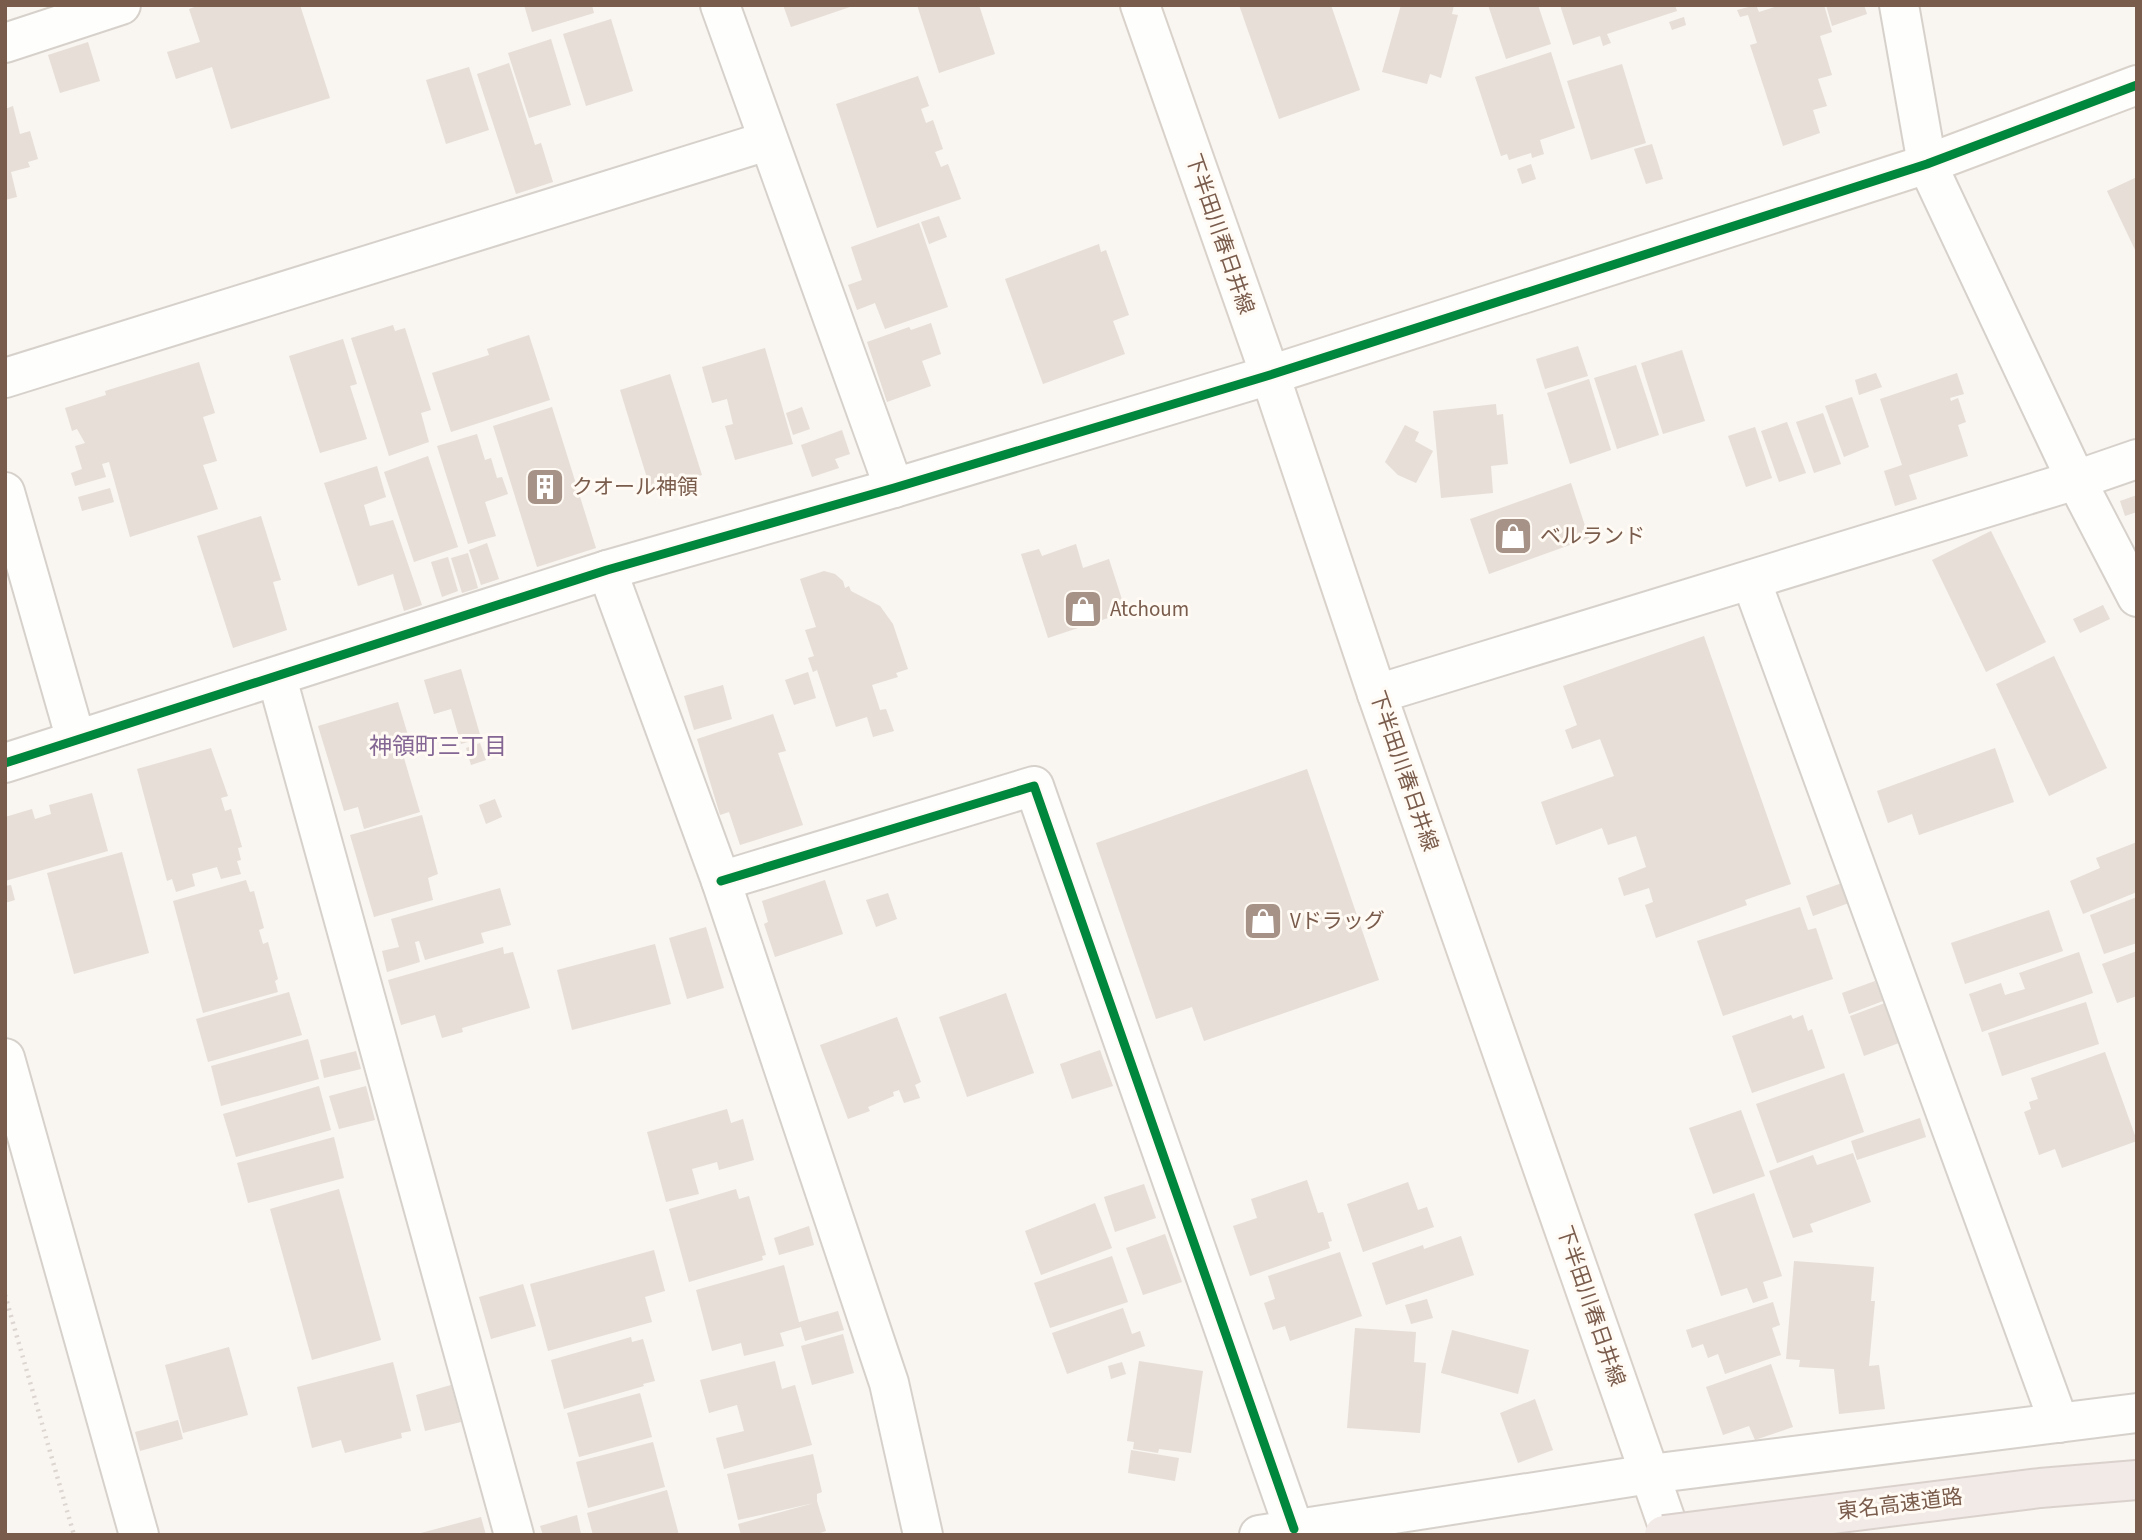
<svg xmlns="http://www.w3.org/2000/svg" width="2142" height="1540" viewBox="0 0 2142 1540" font-family="'Source Sans 3','Noto Sans JP',sans-serif">
	<style>
		.building { fill: #e6ded7 }
		.lines { fill: none; stroke-linecap: round; stroke-linejoin: round }
		.street-casing { stroke: #d7d1cb; stroke-width: 42 }
		.secondary-casing { stroke: #d9d2cb; stroke-width: 42 }
		.path { stroke: #dcd5d0; stroke-width: 4.5; stroke-dasharray: 2 5; stroke-linecap: butt }
		.street { stroke: #fefefd; stroke-width: 38 }
		.secondary { stroke: #fefefd; stroke-width: 38 }
		.highway-bridge-casing { stroke: #dad1cc; stroke-width: 42; stroke-linecap: butt }
		.highway-bridge { stroke: #f2eae7; stroke-width: 38 }
		.cycleway-casing { stroke: #fffaf3; stroke-width: 13 }
		.cycleway { stroke: #00873e; stroke-width: 9 }
		.labels { text-anchor: middle; dominant-baseline: central; stroke-width: 6; stroke-linejoin: round; paint-order: stroke }
		.street-label { font-size: 21px; fill: #7a5c4d; stroke: #fffaf3 }
		.poi-label { font-size: 21px; fill: #7a5c4d; stroke: #fffaf3; text-anchor: start }
		.neighbourhood-label { font-size: 23px; fill: #846695; stroke: #fffaf3 }
	</style>
	<rect width="100%" height="100%" fill="#f9f5f0"/>
	<g class="building">
		<polygon points="200,5 300,5 330,98 231,129 212,67 176,79 167,52 200,42 189,9"/>
		<polygon points="524,5 592,5 594,13 532,32"/>
		<polygon points="783,5 852,5 853,6 791,27"/>
		<polygon points="917,5 979,5 995,54 939,73"/>
		<polygon points="1239,5 1331,5 1360,90 1279,119"/>
		<polygon points="1401,5 1454,5 1452,14 1458,15 1441,78 1430,74 1427,84 1382,72"/>
		<polygon points="1488,5 1538,5 1551,44 1506,59"/>
		<polygon points="1560,5 1675,5 1677,11 1607,34 1611,43 1603,46 1600,36 1573,45"/>
		<polygon points="1756,5 1759,12 1781,5 1824,5 1832,32 1820,36 1832,75 1818,79 1827,106 1813,110 1820,133 1783,146 1750,45 1757,43 1748,15 1740,17 1737,10"/>
		<polygon points="1826,5 1864,5 1867,14 1832,26"/>
		<polygon points="1684,17 1686,25 1672,30 1669,22"/>
		<polygon points="611,19 633,91 586,106 563,34"/>
		<polygon points="551,39 571,105 529,118 508,53"/>
		<polygon points="88,42 100,81 60,93 48,55"/>
		<polygon points="1551,52 1575,128 1540,140 1544,154 1532,158 1531,153 1509,160 1507,154 1501,156 1475,77"/>
		<polygon points="509,63 535,145 541,143 553,182 516,194 477,74"/>
		<polygon points="1622,64 1646,143 1591,160 1567,81"/>
		<polygon points="469,67 489,130 446,144 426,80"/>
		<polygon points="918,76 929,106 921,109 926,123 933,120 943,149 935,152 941,167 948,164 961,199 877,228 836,104"/>
		<polygon points="13,106 20,134 30,131 38,159 28,162 30,167 11,172 17,197 5,200 5,109"/>
		<polygon points="1652,144 1663,179 1646,184 1634,149"/>
		<polygon points="1531,164 1536,179 1522,184 1517,169"/>
		<polygon points="2137,177 2137,254 2107,191"/>
		<polygon points="939,216 947,237 929,244 921,222"/>
		<polygon points="919,223 948,307 885,329 875,303 857,310 848,285 862,280 851,247"/>
		<polygon points="1099,244 1101,252 1106,250 1129,315 1113,321 1125,354 1043,384 1005,279"/>
		<polygon points="931,323 941,354 922,361 931,386 887,402 867,342 909,327 911,330"/>
		<polygon points="393,325 395,331 405,328 431,410 421,413 429,442 389,456 351,338"/>
		<polygon points="529,335 550,400 451,432 432,373 489,355 487,349"/>
		<polygon points="343,339 357,384 350,386 367,439 320,453 289,356"/>
		<polygon points="1578,346 1588,376 1545,389 1536,359"/>
		<polygon points="765,348 793,444 735,460 725,426 733,424 727,399 712,403 702,367"/>
		<polygon points="1682,350 1705,421 1663,434 1641,363"/>
		<polygon points="199,362 215,413 203,417 217,461 203,465 218,509 130,537 109,462 102,464 106,477 75,486 71,473 82,469 75,446 85,443 77,429 72,431 65,408 106,395 105,391"/>
		<polygon points="1636,365 1659,435 1617,449 1594,378"/>
		<polygon points="1876,373 1882,387 1859,395 1855,380"/>
		<polygon points="1957,373 1964,394 1950,398 1951,401 1958,398 1966,422 1958,425 1968,456 1909,475 1917,499 1895,506 1884,471 1902,465 1880,399"/>
		<polygon points="670,374 702,475 651,491 620,390"/>
		<polygon points="1589,379 1611,450 1570,464 1547,393"/>
		<polygon points="1852,397 1869,447 1844,457 1825,406"/>
		<polygon points="1496,404 1497,415 1503,414 1508,464 1491,466 1493,493 1441,498 1433,411"/>
		<polygon points="552,407 596,548 537,567 493,426"/>
		<polygon points="802,407 810,429 793,435 786,413"/>
		<polygon points="1823,413 1841,464 1814,473 1796,422"/>
		<polygon points="1787,422 1806,473 1779,482 1761,431"/>
		<polygon points="1405,425 1419,432 1415,441 1433,451 1416,483 1398,475 1385,462"/>
		<polygon points="1755,427 1772,478 1746,487 1728,436"/>
		<polygon points="842,430 850,454 835,459 839,468 812,477 801,445"/>
		<polygon points="477,434 485,460 491,458 497,478 502,477 508,494 485,502 496,536 468,544 437,446"/>
		<polygon points="428,456 458,547 414,562 384,472"/>
		<polygon points="377,466 386,497 364,505 370,526 393,520 422,605 404,611 393,574 358,586 324,483"/>
		<polygon points="1571,483 1589,538 1489,574 1470,519"/>
		<polygon points="110,488 114,502 82,511 78,497"/>
		<polygon points="2137,495 2137,512 2125,516 2120,501"/>
		<polygon points="261,516 281,580 273,582 287,630 233,648 197,536"/>
		<polygon points="1991,531 2046,642 1986,672 1932,560"/>
		<polygon points="487,543 499,579 481,585 469,550"/>
		<polygon points="1076,544 1083,568 1109,559 1126,612 1048,638 1021,554 1039,549 1042,556"/>
		<polygon points="468,553 478,588 462,593 451,558"/>
		<polygon points="448,557 458,591 442,597 431,562"/>
		<polygon points="824,571 835,574 843,581 845,588 849,586 851,591 880,606 893,624 908,669 896,673 898,677 872,685 880,710 886,709 894,731 873,737 867,717 836,727 817,670 813,672 808,658 814,656 805,630 816,627 800,579"/>
		<polygon points="2103,605 2110,619 2080,633 2073,619"/>
		<polygon points="1704,636 1791,884 1745,900 1747,905 1656,938 1645,905 1653,902 1649,888 1624,896 1618,878 1646,867 1636,836 1608,845 1602,828 1556,845 1541,802 1614,776 1600,739 1572,749 1565,730 1577,725 1563,686"/>
		<polygon points="2054,656 2107,768 2049,796 1996,684"/>
		<polygon points="461,669 481,738 461,744 451,709 434,714 424,680"/>
		<polygon points="808,672 816,698 794,705 785,680"/>
		<polygon points="723,685 732,719 694,730 684,696"/>
		<polygon points="398,702 411,745 401,748 420,812 364,829 358,807 344,811 318,726"/>
		<polygon points="773,714 786,751 778,753 803,825 740,845 729,812 720,815 697,739"/>
		<polygon points="480,743 486,760 471,765 466,748"/>
		<polygon points="211,748 228,796 221,798 225,811 231,809 242,847 238,848 241,860 237,861 241,874 221,879 217,867 192,874 195,886 176,892 172,879 167,881 137,769"/>
		<polygon points="1995,748 2014,802 1919,835 1912,814 1888,823 1877,791"/>
		<polygon points="1307,769 1379,980 1204,1041 1192,1007 1156,1019 1096,843"/>
		<polygon points="92,793 108,851 5,881 5,817 32,809 35,819 51,814 49,805"/>
		<polygon points="495,799 502,817 486,824 479,805"/>
		<polygon points="422,815 438,874 428,878 433,900 374,917 350,835"/>
		<polygon points="2137,842 2137,892 2083,914 2070,881 2100,868 2096,858"/>
		<polygon points="122,852 149,953 74,974 47,873"/>
		<polygon points="246,880 250,892 254,891 264,928 259,930 263,944 268,942 278,979 275,981 278,992 203,1013 173,901"/>
		<polygon points="825,880 843,934 775,957 764,924 768,922 762,901"/>
		<polygon points="1842,883 1849,903 1813,916 1806,896"/>
		<polygon points="11,885 15,900 5,903 5,886"/>
		<polygon points="500,888 511,925 481,933 484,943 425,960 419,941 415,942 420,962 387,972 382,951 399,947 391,919"/>
		<polygon points="888,893 897,919 876,927 866,900"/>
		<polygon points="2137,897 2137,943 2104,954 2090,915"/>
		<polygon points="1800,907 1808,930 1816,928 1833,979 1723,1016 1697,941"/>
		<polygon points="2049,910 2063,951 1965,984 1951,943"/>
		<polygon points="706,927 724,988 687,999 669,938"/>
		<polygon points="655,944 671,1004 572,1030 557,970"/>
		<polygon points="503,947 504,954 513,952 530,1008 462,1028 463,1032 442,1038 435,1015 401,1025 388,980"/>
		<polygon points="2137,951 2137,996 2117,1003 2102,964"/>
		<polygon points="2079,952 2093,993 1982,1032 1969,994 2001,983 2005,995 2025,989 2019,973"/>
		<polygon points="1875,981 1883,1001 1849,1014 1842,993"/>
		<polygon points="289,992 302,1035 208,1062 196,1019"/>
		<polygon points="1006,993 1034,1073 967,1097 939,1017"/>
		<polygon points="2086,1002 2099,1044 2002,1076 1988,1033"/>
		<polygon points="1885,1003 1899,1043 1864,1056 1850,1016"/>
		<polygon points="1791,1015 1793,1019 1803,1015 1808,1031 1812,1029 1825,1068 1752,1093 1732,1036"/>
		<polygon points="897,1017 921,1082 915,1085 920,1098 904,1103 899,1090 893,1092 894,1096 868,1107 870,1111 848,1119 820,1045"/>
		<polygon points="308,1039 319,1079 221,1106 211,1066"/>
		<polygon points="1100,1050 1113,1086 1072,1099 1060,1064"/>
		<polygon points="356,1051 361,1069 324,1078 320,1060"/>
		<polygon points="2105,1052 2137,1141 2062,1168 2055,1149 2039,1155 2024,1112 2031,1109 2029,1102 2038,1099 2031,1078"/>
		<polygon points="1844,1073 1864,1132 1777,1163 1756,1104"/>
		<polygon points="319,1086 331,1130 236,1157 223,1114"/>
		<polygon points="366,1086 375,1120 339,1129 329,1096"/>
		<polygon points="727,1109 731,1123 743,1119 754,1160 719,1170 717,1162 692,1169 699,1194 666,1202 647,1132"/>
		<polygon points="1741,1110 1765,1176 1713,1194 1689,1128"/>
		<polygon points="1920,1118 1926,1137 1857,1160 1851,1141"/>
		<polygon points="334,1137 344,1178 248,1203 237,1163"/>
		<polygon points="1853,1153 1871,1202 1810,1224 1813,1232 1793,1238 1769,1171 1813,1155 1817,1165"/>
		<polygon points="1307,1180 1318,1213 1323,1212 1332,1241 1328,1242 1330,1248 1250,1276 1233,1226 1257,1218 1251,1199"/>
		<polygon points="1408,1182 1418,1210 1427,1207 1434,1227 1363,1252 1347,1204"/>
		<polygon points="1144,1184 1156,1218 1115,1232 1104,1197"/>
		<polygon points="339,1189 381,1340 312,1360 270,1209"/>
		<polygon points="736,1189 739,1199 749,1196 766,1255 762,1256 763,1260 689,1282 669,1209"/>
		<polygon points="1754,1193 1782,1276 1763,1282 1768,1298 1753,1303 1747,1288 1721,1296 1694,1214"/>
		<polygon points="1095,1203 1112,1248 1041,1275 1025,1231"/>
		<polygon points="809,1226 814,1245 779,1255 774,1238"/>
		<polygon points="1165,1234 1182,1282 1143,1295 1126,1248"/>
		<polygon points="1461,1236 1474,1275 1386,1305 1372,1263 1423,1245 1424,1249"/>
		<polygon points="654,1250 665,1291 645,1297 652,1322 548,1351 530,1284"/>
		<polygon points="1340,1252 1362,1316 1290,1341 1285,1326 1273,1330 1264,1303 1275,1299 1268,1276"/>
		<polygon points="1112,1256 1128,1302 1050,1328 1034,1283"/>
		<polygon points="1794,1261 1874,1267 1871,1301 1875,1301 1869,1366 1879,1365 1885,1409 1839,1414 1834,1369 1799,1367 1800,1360 1786,1359"/>
		<polygon points="784,1265 799,1322 838,1311 844,1330 805,1341 801,1327 780,1333 784,1346 744,1356 741,1343 712,1351 696,1290"/>
		<polygon points="523,1284 536,1326 491,1339 479,1297"/>
		<polygon points="1427,1299 1433,1318 1411,1324 1405,1305"/>
		<polygon points="1773,1302 1780,1325 1772,1328 1781,1355 1725,1374 1718,1354 1708,1358 1703,1344 1692,1348 1686,1330"/>
		<polygon points="1123,1308 1132,1334 1140,1331 1145,1346 1067,1374 1052,1333"/>
		<polygon points="1355,1328 1416,1332 1414,1362 1426,1363 1420,1433 1347,1428"/>
		<polygon points="1452,1330 1529,1350 1518,1394 1441,1373"/>
		<polygon points="843,1334 854,1373 812,1385 801,1346"/>
		<polygon points="631,1337 632,1342 643,1339 655,1381 643,1384 644,1386 564,1409 551,1360"/>
		<polygon points="229,1347 248,1415 183,1433 165,1365"/>
		<polygon points="775,1361 782,1389 795,1385 812,1445 724,1469 716,1438 744,1431 737,1405 709,1413 700,1380"/>
		<polygon points="1139,1361 1203,1371 1191,1453 1159,1449 1158,1453 1133,1449 1134,1442 1127,1441"/>
		<polygon points="393,1362 411,1431 401,1433 402,1438 345,1453 341,1440 312,1448 297,1387"/>
		<polygon points="1122,1362 1126,1374 1111,1379 1108,1366"/>
		<polygon points="1771,1364 1793,1427 1755,1440 1749,1426 1723,1435 1706,1387"/>
		<polygon points="451,1385 461,1422 425,1431 416,1395"/>
		<polygon points="640,1393 652,1437 579,1457 567,1413"/>
		<polygon points="1535,1399 1553,1450 1518,1463 1500,1413"/>
		<polygon points="178,1420 183,1439 140,1451 135,1432"/>
		<polygon points="653,1442 665,1487 588,1508 576,1462"/>
		<polygon points="1131,1450 1179,1458 1175,1481 1128,1473"/>
		<polygon points="813,1454 822,1492 817,1494 817,1501 826,1531 820,1533 821,1535 741,1535 738,1524 814,1503 738,1520 727,1474"/>
		<polygon points="667,1490 679,1535 593,1535 587,1513"/>
		<polygon points="577,1515 581,1534 543,1535 540,1526"/>
		<polygon points="481,1517 486,1535 418,1535 417,1534"/>
	</g>
	<g class="lines">
		<g class="street-casing">
			<g id="street">
				<polyline points="720,5 894,488"/>
				<polyline points="1899,5 1927,164 2076,480 2137,597"/>
				<polyline points="5,43 121,5"/>
				<polyline points="5,378 767,141"/>
				<polyline points="5,492 76,740"/>
				<polyline points="607,570 721,881 889,1383 923,1535"/>
				<polyline points="1751,580 2059,1423"/>
				<polyline points="277,678 514,1535"/>
				<polyline points="1377,694 2076,480 2137,459"/>
				<polyline points="5,763 607,570 894,488 1270,375"/>
				<polyline points="721,881 1034,786 1294,1529"/>
				<polyline points="5,1058 139,1535"/>
				<polyline points="1259,1535 1650,1474 2137,1413"/>
			</g>
		</g>
		<g class="secondary-casing">
			<g id="secondary">
				<polyline points="1140,5 1270,375 1377,694 1671,1535"/>
				<polyline points="1270,375 1927,164 2137,85"/>
			</g>
		</g>
		<polyline class="path" points="5,1295 74,1535"/>
		<use href="#street" class="street"/>
		<use href="#secondary" class="secondary"/>
		<g class="highway-bridge-casing">
			<polyline id="highway-bridge" points="1664,1535 2040,1488 2137,1480"/>
		</g>
		<use href="#highway-bridge" class="highway-bridge"/>
		<g class="cycleway-casing">
			<g id="cycleway">
				<polyline points="5,763 607,570 894,488 1270,375 1927,164 2137,85"/>
				<polyline points="721,881 1034,786 1294,1529"/>
			</g>
		</g>
		<use href="#cycleway" class="cycleway"/>
	</g>
	<defs>
		<g id="building-square" transform="scale(2.0125)"><rect x="-9" y="-9" width="18" height="18" rx="4" fill="#a69286" stroke="#fffaf3"/><path d="M-4-6H4V6H1V3H-1V6H-4ZM-2.5-4.3h1.7v1.8h-1.7ZM.8-4.3h1.7v1.8H.8ZM-2.5-1h1.7V.8h-1.7ZM.8-1h1.7V.8H.8Z" fill="#fff"/></g>
		<g id="shop-square" transform="scale(2.0125)"><rect x="-9" y="-9" width="18" height="18" rx="4" fill="#a69286" stroke="#fffaf3"/><path d="M-5-2.5h2.3a2.7 3.5 0 0 1 5.4 0H5L5.5 6h-11ZM-1.5-2.5h3a1.5 2.3 0 0 0-3 0Z" fill="#fff"/></g>
	</defs>
	<g fill-rule="evenodd">
		<use href="#building-square" x="545" y="487"/>
		<use href="#shop-square" x="1513" y="536"/>
		<use href="#shop-square" x="1083" y="609"/>
		<use href="#shop-square" x="1263" y="921"/>
	</g>
	<g class="labels">
		<g class="street-label">
			<text transform="translate(1220 234) rotate(71)">下半田川春日井線</text>
			<text transform="translate(1404 771) rotate(71)">下半田川春日井線</text>
			<text transform="translate(1591 1306) rotate(71)">下半田川春日井線</text>
			<text transform="translate(1900 1504) rotate(-7)">東名高速道路</text>
		</g>
		<g class="poi-label">
			<text x="572" y="487">クオール神領</text>
			<text x="1540" y="536">ベルランド</text>
			<text x="1110" y="609">Atchoum</text>
			<text x="1290" y="921">Vドラッグ</text>
		</g>
		<g class="neighbourhood-label">
			<text x="438" y="746">神領町三丁目</text>
		</g>
	</g>
	<rect width="2142" height="1540" fill="none" stroke="#7a5c4d" stroke-width="14"/>
</svg>
